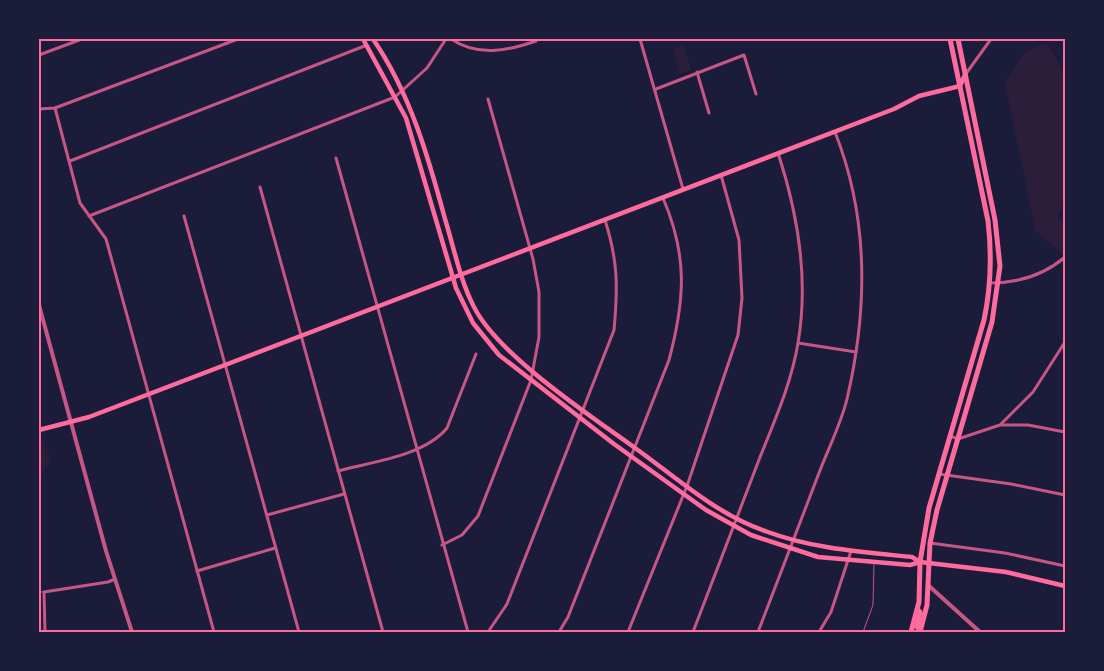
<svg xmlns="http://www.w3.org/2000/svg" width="1104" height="671" viewBox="0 0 1104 671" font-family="Manrope,sans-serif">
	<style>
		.green { fill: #2a1e3b }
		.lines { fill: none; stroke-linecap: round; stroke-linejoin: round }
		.service { stroke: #c65784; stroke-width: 1 }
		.minor { stroke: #c65784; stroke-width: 3 }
		.tertiary { stroke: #c65784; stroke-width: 4 }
		.secondary { stroke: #ff6b9d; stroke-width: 4.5 }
		.primary { stroke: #ff6b9d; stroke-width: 4.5 }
		.trunk { stroke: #ff6b9d; stroke-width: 5 }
		.neatline { fill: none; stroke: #ff6b9d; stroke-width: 2 }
	</style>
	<rect width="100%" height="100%" fill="#1b1b3a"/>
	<g class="green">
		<path d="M 1048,44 L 1065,74 L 1065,201 L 1057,217 L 1065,221 L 1065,251 L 1062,254 L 1035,230 L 1005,82 C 1019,62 1021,47 1048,44 Z"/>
		<polygon points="683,45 691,70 680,74 673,49"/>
		<polygon points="44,439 51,460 39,478 39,440"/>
	</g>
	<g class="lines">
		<g class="service">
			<polyline points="39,592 43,592"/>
			<polyline points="863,632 873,605 874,563"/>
		</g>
		<g class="minor">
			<path d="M 451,39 C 478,57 507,51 536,41 L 535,39"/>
			<polyline points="640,39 683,189"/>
			<polyline points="39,55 82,39"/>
			<polyline points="697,72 709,113"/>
			<polyline points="965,75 991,39"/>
			<polyline points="656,89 744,55 756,94"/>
			<polyline points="55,108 80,203 106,239 214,632"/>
			<polyline points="39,109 55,108 238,39"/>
			<polyline points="336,158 468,632"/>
			<polyline points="70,161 367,45"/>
			<polyline points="260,187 383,632"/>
			<polyline points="89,216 395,97 427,68 446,39"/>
			<polyline points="184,216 299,632"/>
			<path d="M 990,283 C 1017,283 1044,275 1065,257"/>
			<polyline points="798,343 856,352"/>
			<polyline points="1001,425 1028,425 1065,432"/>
			<polyline points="950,436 958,439 1000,425 1033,392 1065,342"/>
			<path d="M 338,471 C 372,462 424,456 447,428 L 476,354"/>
			<polyline points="939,474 1011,484 1065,495"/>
			<polyline points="267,515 344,494"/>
			<polyline points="930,543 1005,553 1065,566"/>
			<polyline points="442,545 462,535 478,516 531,380 539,337 539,292 533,259 488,99"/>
			<polyline points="197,571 275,548"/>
			<polyline points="45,632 44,592 108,582 115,579"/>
			<path d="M 488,632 L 507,604 L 614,330 C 618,287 618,261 605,220"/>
			<path d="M 559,632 L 568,617 L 669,360 C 685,300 688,256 663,198"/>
			<polyline points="628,632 687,486 738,335 742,298 739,240 721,175"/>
			<path d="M 693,632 C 714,577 735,521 757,465 C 772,426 791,386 798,343 C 809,279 798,214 778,153"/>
			<path d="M 758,632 C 778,579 799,526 819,473 C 828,449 841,424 847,399 C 868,309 869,218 835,132"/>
			<polyline points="819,632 831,612 851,551"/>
		</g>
		<g class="tertiary">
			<polyline points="39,305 106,551 132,632"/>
			<polyline points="928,585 980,632"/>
		</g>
		<g class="secondary">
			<polyline points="363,39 406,118 456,288 473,323 499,355 614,444 706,510 751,535 818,557 910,565 920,562"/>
			<path d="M 373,39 C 410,93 428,156 445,219 C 454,248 460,280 474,307 C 498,355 591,416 635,448 C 677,478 716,514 765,531 C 813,549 862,552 912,557 L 920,562"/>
			<polyline points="39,430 89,417 894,109 919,96 960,86 965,75"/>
		</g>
		<polyline class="primary" points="920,562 1006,572 1065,586"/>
		<g class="trunk">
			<polyline points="918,610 920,612 917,627 921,631"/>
			<path d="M 911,632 L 919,602 L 920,562 L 929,508 L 984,320 C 991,287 992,255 988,221 L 950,39"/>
			<polyline points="920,632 927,605 930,543 937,510 992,322 1000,266 995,220 958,39"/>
		</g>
	</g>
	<rect width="1104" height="671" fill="none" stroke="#1b1b3a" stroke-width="80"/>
	<rect x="40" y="40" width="1024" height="591" class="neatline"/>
</svg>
